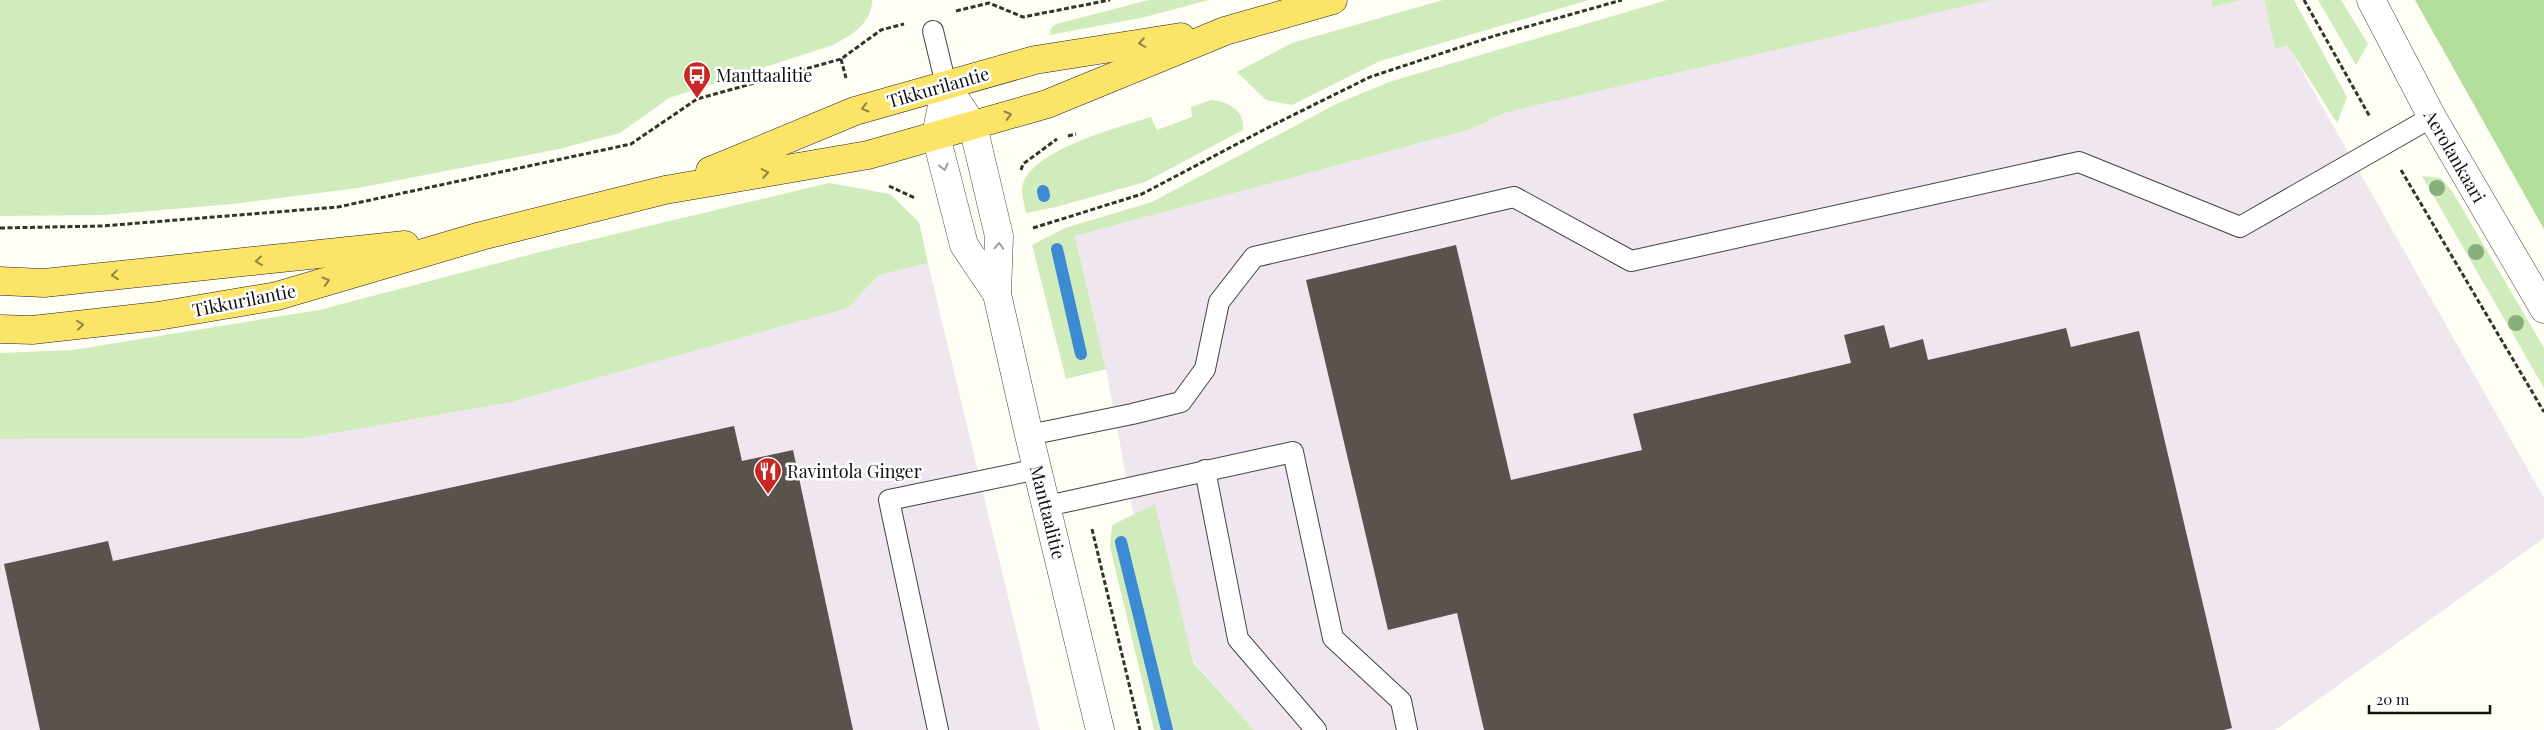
<svg xmlns="http://www.w3.org/2000/svg" width="2544" height="730" viewBox="0 0 2544 730" font-family="'Playfair Display',serif">
	<style>
		.industrial { fill: #efe6ef }
		.green { fill: #d1ecbc }
		.forest { fill: #b3dd9a }
		.lines { fill: none; stroke-linecap: round; stroke-linejoin: round }
		.stream { stroke: #3c8ad2; stroke-width: 12 }
		.building { fill: #5a534d }
		.service-casing { stroke: #444; stroke-width: 22 }
		.minor-casing { stroke: #444; stroke-width: 29 }
		.primary-casing { stroke: #222; stroke-width: 29 }
		.path { stroke: #333; stroke-width: 3; stroke-dasharray: 5 2.5; stroke-linecap: butt }
		.service { stroke: #fff; stroke-width: 20 }
		.minor { stroke: #fff; stroke-width: 28 }
		.primary { stroke: #fce468; stroke-width: 28 }
		.tree { fill: #88ae7e }
		.oneway { stroke: #928541 }
		.oneway2 { stroke: #a0a0a0 }
		.labels { text-anchor: middle; dominant-baseline: central; stroke-width: 5; stroke-linejoin: round; paint-order: stroke }
		.poi-label { font-size: 18px; fill: #111; stroke: #fff; text-anchor: start }
		.street-label { font-size: 18px; fill: #111; stroke: #fff }
	</style>
	<rect width="100%" height="100%" fill="#fffef5"/>
	<g class="industrial">
		<polygon points="1990,0 2211,0 2212,7 2242,0 2264,0 2275,49 2288,46 2544,498 2544,538 2275,730 1254,730 1152,614 1106,369 1075,236 1472,129 1504,113"/>
		<polygon points="928,263 1040,730 0,730 0,439 305,438 508,403 848,308 879,275"/>
	</g>
	<g class="green">
		<path d="M 0,0 L 872,0 C 872,23 852,35 833,45 L 669,98 L 620,133 L 559,149 L 358,188 L 232,204 L 104,215 L 0,216 Z"/>
		<polygon points="1149,0 1209,0 1145,17 1050,35 1051,28 1056,24"/>
		<polygon points="1443,0 1589,0 1380,61 1292,105 1266,100 1237,72 1292,43"/>
		<polygon points="1667,0 1991,0 1504,113 1472,129 1075,236 1106,369 1066,379 1032,245 1065,228 1152,202 1336,104 1389,82"/>
		<polygon points="2211,0 2242,0 2212,7"/>
		<polygon points="2264,0 2294,0 2347,97 2337,123 2288,46 2275,49"/>
		<polygon points="2318,0 2341,0 2368,44 2356,65"/>
		<path d="M 1211,100 C 1227,101 1246,111 1243,130 L 1145,182 L 1056,207 L 1026,213 C 1025,206 1022,197 1022,190 C 1024,151 1120,127 1151,117 L 1157,130 L 1192,117 L 1191,107 Z"/>
		<polygon points="2422,176 2441,178 2452,191 2544,348 2544,388"/>
		<polygon points="829,183 890,194 919,222 928,263 879,275 848,308 508,403 305,438 0,439 0,353 73,350 319,310 544,251"/>
		<polygon points="1155,504 1193,662 1254,730 1154,730 1110,547 1112,525"/>
	</g>
	<polygon class="forest" points="2415,0 2544,0 2544,229"/>
	<g class="lines">
		<g class="stream">
			<polyline points="1043,191 1044,196"/>
			<polyline points="1057,249 1081,354"/>
			<polyline points="1121,542 1167,730"/>
		</g>
	</g>
	<g class="building">
		<polygon points="1456,245 1511,480 1642,450 1633,414 1851,363 1844,335 1884,325 1890,348 1923,339 1928,360 2066,328 2071,347 2139,331 2232,728 2224,730 1484,730 1457,613 1388,630 1306,280"/>
		<polygon points="734,426 742,461 793,450 853,730 40,730 4,564 108,541 113,561"/>
	</g>
	<g class="lines">
		<g class="service-casing">
			<g id="service">
				<polyline points="933,31 946,85"/>
				<polyline points="1029,435 1132,414 1181,402 1205,369 1219,302 1254,257 1514,197 1631,261 2079,162 2240,227 2432,117"/>
				<polyline points="1205,470 1238,639 1316,730"/>
				<polyline points="1047,506 1293,452 1333,638 1401,701 1407,730"/>
				<polyline points="938,730 889,500 1038,469"/>
			</g>
		</g>
		<g class="minor-casing">
			<g id="minor">
				<polyline points="2371,0 2432,117 2544,309"/>
				<polyline points="946,85 973,126 999,236 997,294 1029,435 1100,730"/>
				<polyline points="946,85 936,136 964,245 997,294"/>
			</g>
		</g>
		<g class="primary-casing">
			<g id="primary">
				<polyline points="710,171 855,111 1035,60 1181,37"/>
				<polyline points="0,281 44,283 405,245"/>
				<polyline points="0,329 32,330 158,316 277,296 481,236 665,190 868,155 1047,104 1225,31 1333,0"/>
			</g>
		</g>
		<g class="path">
			<polyline points="2304,0 2370,117"/>
			<polyline points="956,11 989,3 1023,17 1110,0"/>
			<polyline points="841,59 846,78"/>
			<polyline points="1068,136 1076,134"/>
			<polyline points="1021,170 1023,164 1057,139"/>
			<polyline points="2401,170 2544,412"/>
			<polyline points="889,186 915,198"/>
			<polyline points="0,228 102,226 338,207 631,144 697,99 841,59 881,30 904,24"/>
			<polyline points="1033,228 1142,194 1271,126 1370,77 1494,36 1622,0"/>
			<polyline points="1092,529 1140,730"/>
		</g>
		<use href="#service" class="service"/>
		<use href="#minor" class="minor"/>
		<use href="#primary" class="primary"/>
	</g>
	<g class="tree">
		<circle cx="2437" cy="188" r="8"/>
		<circle cx="2476" cy="252" r="8"/>
		<circle cx="2516" cy="323" r="8"/>
	</g>
	<defs><path id="oneway-chevron" d="M-2-3.5L2.5 0L-2 3.5" fill="none" stroke-width="1.6" stroke-linecap="round" stroke-linejoin="round" transform="scale(1.25)"/></defs>
	<g class="oneway">
		<use href="#oneway-chevron" transform="translate(1142 43) rotate(171)"/>
		<use href="#oneway-chevron" transform="translate(865 108) rotate(164)"/>
		<use href="#oneway-chevron" transform="translate(1008 115) rotate(-16)"/>
		<use href="#oneway-chevron" transform="translate(765 173) rotate(-10)"/>
		<use href="#oneway-chevron" transform="translate(259 261) rotate(174)"/>
		<use href="#oneway-chevron" transform="translate(115 275) rotate(174)"/>
		<use href="#oneway-chevron" transform="translate(326 281) rotate(-16)"/>
		<use href="#oneway-chevron" transform="translate(80 325) rotate(-6)"/>
	</g>
	<g class="oneway2">
		<use href="#oneway-chevron" transform="translate(944 167) rotate(76)"/>
		<use href="#oneway-chevron" transform="translate(999 246) rotate(-87)"/>
	</g>
	<defs>
		<g id="bus-pin" transform="scale(1.4375)"><path d="M0 17L-7.5 6A9.5 9.5 0 1 1 7.5 6Z" fill="#c72823" stroke="#fff"/><path d="M-5-6H5V4H4V6H2V4H-2V6H-4V4H-5ZM-3.5-4V0h7V-4ZM-3.5 1.2v1.5H-2V1.2ZM2 1.2v1.5H3.5V1.2Z" fill="#fff"/></g>
		<g id="restaurant-pin" transform="scale(1.4375)"><path d="M0 17L-7.5 6A9.5 9.5 0 1 1 7.5 6Z" fill="#c72823" stroke="#fff"/><path d="M-5-6h1v4h1v-4h1v4h1v-4h1v5L-1.5 .5V6h-2V.5L-5-1ZM5-6V6H3V1.5H1.5Q1.5-4 5-6Z" fill="#fff"/></g>
	</defs>
	<g fill-rule="evenodd">
		<use href="#bus-pin" x="697" y="75"/>
		<use href="#restaurant-pin" x="768" y="471"/>
	</g>
	<g class="labels">
		<g class="poi-label">
			<text x="716" y="75">Manttaalitie</text>
			<text x="787" y="471">Ravintola Ginger</text>
		</g>
		<g class="street-label">
			<text transform="translate(938 87) rotate(-16)">Tikkurilantie</text>
			<text transform="translate(2455 156) rotate(60)">Aerolankaari</text>
			<text transform="translate(244 300) rotate(-11)">Tikkurilantie</text>
			<text transform="translate(1048 512) rotate(76)">Manttaalitie</text>
		</g>
	</g>
	<path d="M2369 705v8h121v-8" fill="none" stroke="#111111" stroke-width="2.5"/>
	<text x="2376" y="705" font-size="15" fill="#111111" stroke="#ffffff" stroke-width="4" paint-order="stroke">20 m</text>
</svg>
